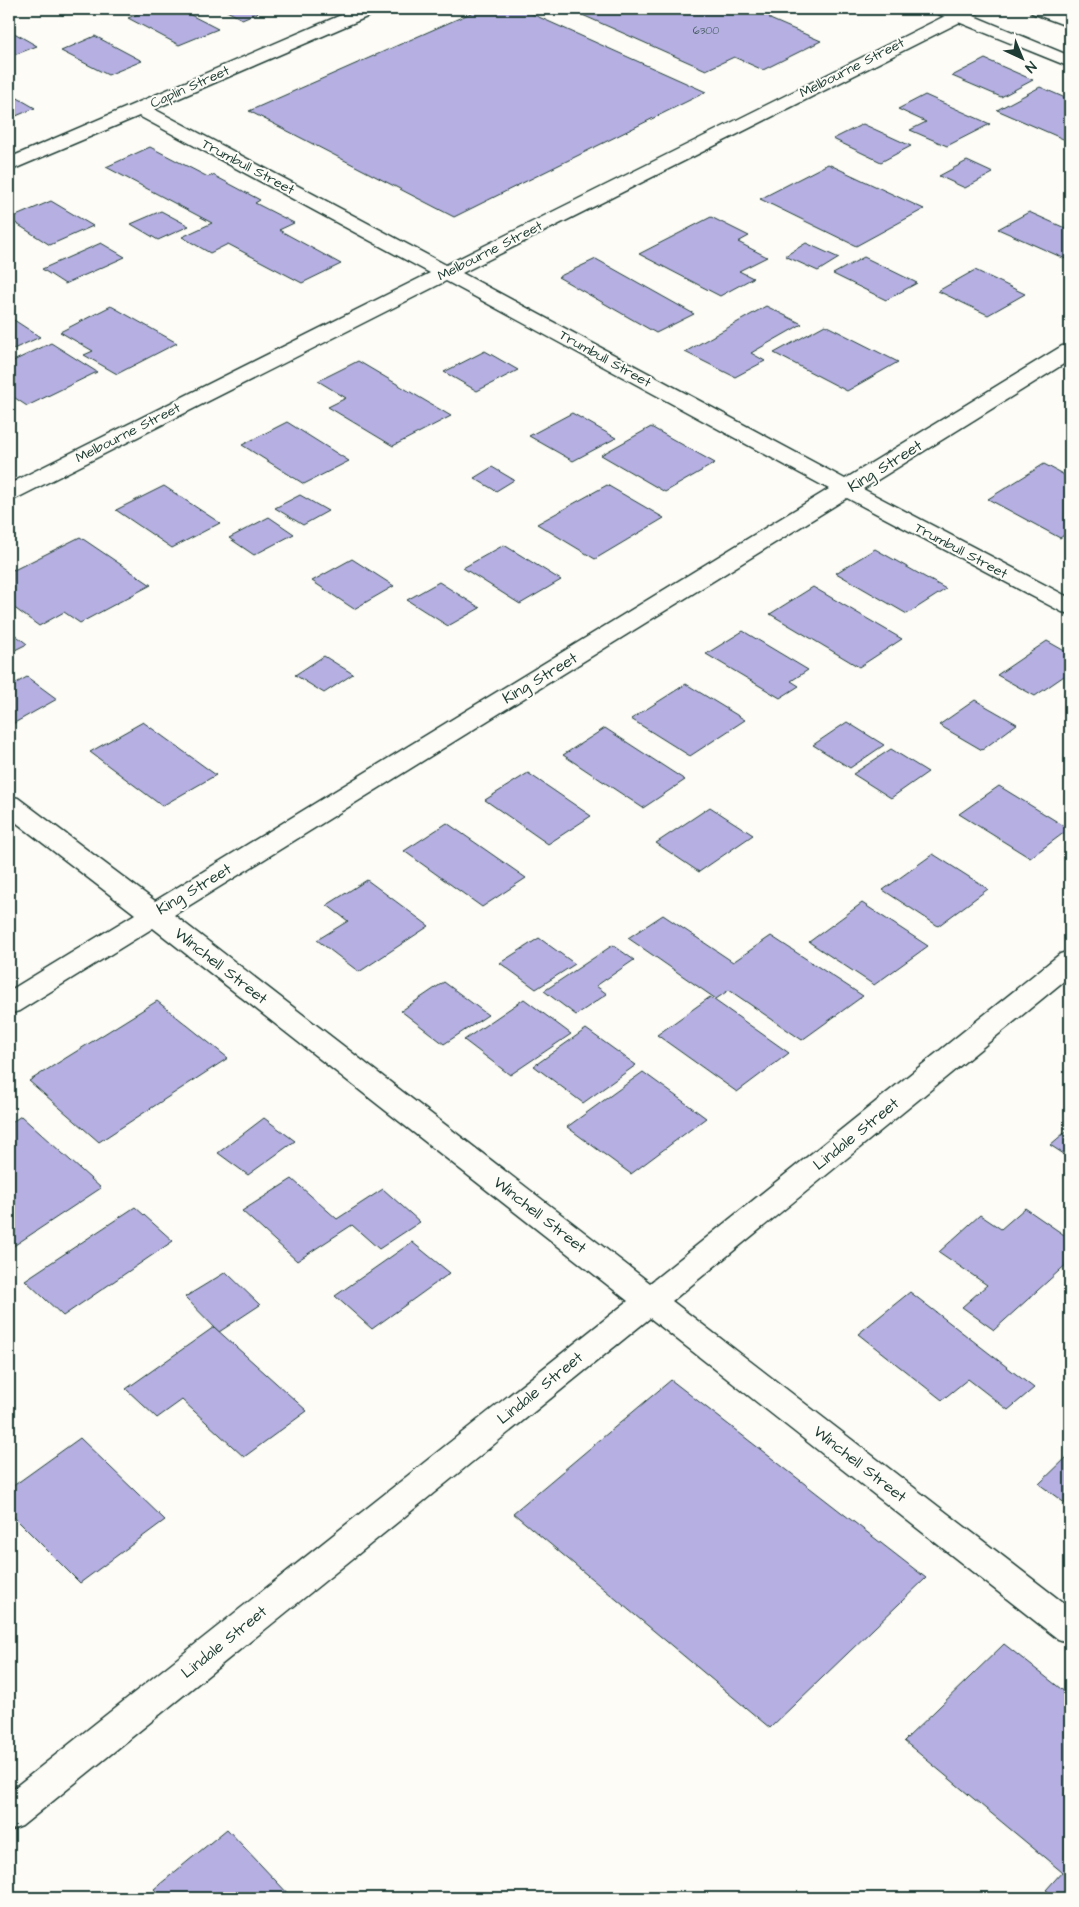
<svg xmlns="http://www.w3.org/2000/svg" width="1079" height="1907" viewBox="0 0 1079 1907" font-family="'Architects Daughter',sans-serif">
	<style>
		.building { fill: #b5b0e1; stroke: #1f3d34 }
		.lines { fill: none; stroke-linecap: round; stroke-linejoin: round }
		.street-casing { stroke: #1f3d34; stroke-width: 3 }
		.secondary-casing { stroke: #1f3d34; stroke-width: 3 }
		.street { fill: #fdfcf7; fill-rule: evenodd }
		.secondary { fill: #fdfcf7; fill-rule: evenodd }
		.labels { text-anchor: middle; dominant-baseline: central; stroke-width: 4; stroke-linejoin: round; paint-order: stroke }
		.far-number-label { font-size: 11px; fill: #445a5f }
		.far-street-label { font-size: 14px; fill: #1f3d34; stroke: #fdfcf7 }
		.street-label { font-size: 16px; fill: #1f3d34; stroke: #fdfcf7 }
	</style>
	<rect width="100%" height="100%" fill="#fdfcf7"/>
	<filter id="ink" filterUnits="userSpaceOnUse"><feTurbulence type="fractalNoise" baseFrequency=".02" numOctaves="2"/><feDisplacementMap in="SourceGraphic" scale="10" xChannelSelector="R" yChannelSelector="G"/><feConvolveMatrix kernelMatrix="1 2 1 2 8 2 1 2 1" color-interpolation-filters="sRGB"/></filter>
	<g filter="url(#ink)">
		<g class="building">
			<polygon points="54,9 83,9 62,15"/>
			<polygon points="150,9 179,9 218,29 179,45 128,18"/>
			<polygon points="223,9 266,9 242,19"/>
			<polygon points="480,9 521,9 706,92 454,217 249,111"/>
			<polygon points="569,9 769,9 770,19 821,41 763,70 734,57 706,70"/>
			<polygon points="9,30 37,46 9,57"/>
			<polygon points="95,36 142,61 108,75 61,51"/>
			<polygon points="985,59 1033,80 1001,97 952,76"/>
			<polygon points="1040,87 1070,100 1070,142 997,110"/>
			<polygon points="9,93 35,108 9,119"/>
			<polygon points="925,95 990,124 947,146 910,130 926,122 898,109"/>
			<polygon points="863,124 911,146 881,162 833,139"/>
			<polygon points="150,147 208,177 213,175 260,200 255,203 294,223 279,230 341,264 302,283 228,244 210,253 182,237 212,223 106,167"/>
			<polygon points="967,161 993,173 965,188 939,176"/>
			<polygon points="828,164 924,209 856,246 760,199"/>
			<polygon points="51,201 93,226 50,245 9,219"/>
			<polygon points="161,211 189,226 158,240 131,224"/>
			<polygon points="1029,212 1065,228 1070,225 1070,261 998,229"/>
			<polygon points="711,217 749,236 738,242 767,257 739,271 753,278 720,296 639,254"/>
			<polygon points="101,243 125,257 65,284 42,269"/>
			<polygon points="806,243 839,258 818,271 785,256"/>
			<polygon points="864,257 917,283 886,300 833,274"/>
			<polygon points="596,259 694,314 656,333 558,277"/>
			<polygon points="975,270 1025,294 988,315 938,291"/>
			<polygon points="111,306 177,343 117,374 84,355 93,351 60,332"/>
			<polygon points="766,306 802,324 751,353 765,361 735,377 685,352"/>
			<polygon points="11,318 40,337 9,351 9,319"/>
			<polygon points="825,325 898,362 847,391 774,353"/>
			<polygon points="51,343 97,372 27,406 9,394 9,363"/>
			<polygon points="485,351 518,370 477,391 444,372"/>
			<polygon points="358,361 451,416 393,446 328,407 346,398 318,381"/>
			<polygon points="572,413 616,438 573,461 529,436"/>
			<polygon points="287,422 349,461 304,484 242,445"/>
			<polygon points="651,427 715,463 665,492 601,455"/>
			<polygon points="1044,464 1070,478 1070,531 1060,538 988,499"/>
			<polygon points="492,467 514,480 496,491 474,478"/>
			<polygon points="607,485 664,518 595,559 537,524"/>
			<polygon points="164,486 220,523 172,548 116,510"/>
			<polygon points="300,495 328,511 303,525 275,508"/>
			<polygon points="269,517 294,534 254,555 229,538"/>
			<polygon points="80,537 151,585 80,623 64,612 39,626 9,604 9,566 14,570"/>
			<polygon points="504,545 561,580 520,604 463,568"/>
			<polygon points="875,549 946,589 907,614 836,573"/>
			<polygon points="352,559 394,586 354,609 312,581"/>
			<polygon points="439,582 480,608 448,626 407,600"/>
			<polygon points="813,587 902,639 859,667 770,614"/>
			<polygon points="9,630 27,644 9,653"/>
			<polygon points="743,631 808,670 791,681 799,686 780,698 706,654"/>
			<polygon points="1047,641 1070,654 1070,672 1035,696 997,675"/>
			<polygon points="324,656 353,674 324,693 295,675"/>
			<polygon points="27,677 57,699 9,726 9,687"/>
			<polygon points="686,684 745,720 690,756 631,719"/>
			<polygon points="975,700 1017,724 982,750 939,725"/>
			<polygon points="143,722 216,775 162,806 90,752"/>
			<polygon points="847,722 884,745 850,768 813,745"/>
			<polygon points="605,728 685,780 643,808 563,755"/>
			<polygon points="891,749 928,772 891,798 853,774"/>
			<polygon points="528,773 591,816 548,844 485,800"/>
			<polygon points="999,786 1069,829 1030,858 959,814"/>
			<polygon points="710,807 753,835 699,872 656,843"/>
			<polygon points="447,823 526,878 482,907 404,851"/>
			<polygon points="933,854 988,889 938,926 883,890"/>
			<polygon points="367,880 429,926 359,972 317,940 348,921 327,905"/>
			<polygon points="862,903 928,946 874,985 809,942"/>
			<polygon points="663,915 733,962 771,936 863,996 802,1040 729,990 716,999 628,938"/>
			<polygon points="539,938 575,964 536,989 500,963"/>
			<polygon points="613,945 634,960 596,986 607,994 576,1015 544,991"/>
			<polygon points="444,982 488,1015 444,1044 401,1011"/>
			<polygon points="710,997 789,1053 737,1092 657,1035"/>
			<polygon points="524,999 571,1034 510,1075 464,1040"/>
			<polygon points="157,1001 228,1058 99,1142 29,1081"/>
			<polygon points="586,1029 636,1065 583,1103 534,1066"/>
			<polygon points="643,1072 706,1118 631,1174 567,1127"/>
			<polygon points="21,1116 101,1188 9,1249 9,1124"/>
			<polygon points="264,1118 295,1141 248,1175 218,1153"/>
			<polygon points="1070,1128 1070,1158 1050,1145"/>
			<polygon points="292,1179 337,1219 383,1189 420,1222 379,1249 352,1225 297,1261 242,1211"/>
			<polygon points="135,1207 173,1241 63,1316 25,1280"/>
			<polygon points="1025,1208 1070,1239 1070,1261 994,1330 962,1307 987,1285 939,1252 980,1215 1001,1229"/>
			<polygon points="412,1242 450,1273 372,1329 335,1296"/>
			<polygon points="226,1272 260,1305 219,1332 185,1297"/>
			<polygon points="910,1292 1034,1388 1008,1410 968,1379 942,1400 858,1334"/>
			<polygon points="214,1327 307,1411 244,1457 182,1400 157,1418 126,1389"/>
			<polygon points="671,1380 926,1578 770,1728 513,1513"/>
			<polygon points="80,1438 165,1520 80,1583 9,1512 9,1489"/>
			<polygon points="1070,1454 1070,1507 1039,1484"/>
			<polygon points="1004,1644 1070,1696 1070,1898 1056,1898 1046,1890 1062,1872 904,1741"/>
			<polygon points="227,1829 292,1898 162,1898 154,1889"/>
		</g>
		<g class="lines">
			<g class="street-casing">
				<polygon id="street" points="355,9 379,9 376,13 154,109 446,265 959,9 981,9 978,13 462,273 845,479 1062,346 1070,345 1070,360 863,489 1070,598 1070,614 1062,612 847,498 174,915 650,1283 1060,954 1070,951 1070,976 672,1301 1070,1608 1070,1643 1058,1639 650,1318 22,1826 9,1831 9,1792 628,1301 153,928 19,1011 9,1014 9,991 135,914 9,817 9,796 18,798 155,901 829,489 446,281 17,498 9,500 9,484 430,273 139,116 9,171 9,158"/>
			</g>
			<g class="secondary-casing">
				<g id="secondary">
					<polygon points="933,9 957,9 1070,56 1070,67 936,13"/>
					<polygon points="1029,9 1053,9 1070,16 1070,27 1032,13"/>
				</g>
			</g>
			<use href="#street" class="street"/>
			<use href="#secondary" class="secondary"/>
		</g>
	</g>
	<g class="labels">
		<g class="far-number-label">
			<text x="706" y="30">6300</text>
		</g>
		<g class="far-street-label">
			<text transform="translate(852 68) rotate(-27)">Melbourne Street</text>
			<text transform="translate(190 87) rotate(-24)">Caplin Street</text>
			<text transform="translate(248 167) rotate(28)">Trumbull Street</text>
			<text transform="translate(490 251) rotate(-27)">Melbourne Street</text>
			<text transform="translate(605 359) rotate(29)">Trumbull Street</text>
			<text transform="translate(128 433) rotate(-27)">Melbourne Street</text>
			<text transform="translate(961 551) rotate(28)">Trumbull Street</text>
		</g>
		<g class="street-label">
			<text transform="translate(885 466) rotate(-32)">King Street</text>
			<text transform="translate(540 678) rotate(-31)">King Street</text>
			<text transform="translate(194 889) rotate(-31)">King Street</text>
			<text transform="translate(221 966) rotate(38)">Winchell Street</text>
			<text transform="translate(856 1134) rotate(-39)">Lindale Street</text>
			<text transform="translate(540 1215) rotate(38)">Winchell Street</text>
			<text transform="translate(540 1388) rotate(-39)">Lindale Street</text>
			<text transform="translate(860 1464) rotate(38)">Winchell Street</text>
			<text transform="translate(224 1642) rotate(-39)">Lindale Street</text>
		</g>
	</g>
	<rect width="1079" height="1907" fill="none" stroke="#fdfcf7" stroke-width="30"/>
	<rect x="15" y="15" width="1049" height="1877" fill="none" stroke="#1f3d34" stroke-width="2" filter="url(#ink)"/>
	<g transform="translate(1022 58) rotate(136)" stroke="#fdfcf7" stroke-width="4" paint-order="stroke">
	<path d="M0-4L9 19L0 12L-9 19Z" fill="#1f3d34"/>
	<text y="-8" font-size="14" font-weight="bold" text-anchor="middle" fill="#1f3d34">N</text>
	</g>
</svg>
